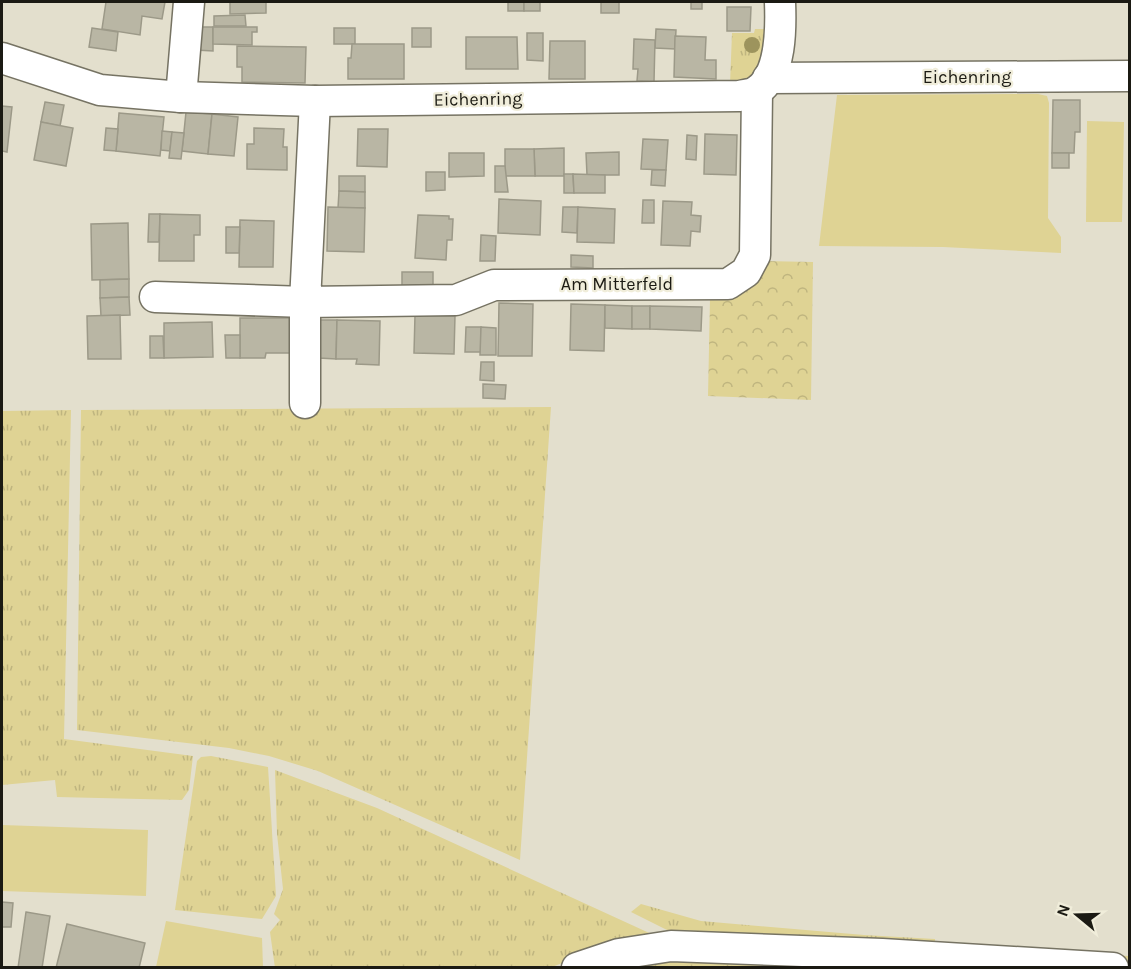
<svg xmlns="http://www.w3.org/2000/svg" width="1131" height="969" viewBox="0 0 1131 969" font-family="Karla,sans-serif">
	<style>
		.grass { fill: url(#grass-tufts) }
		.park { fill: url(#park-crowns) }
		.garden { fill: #dfd394 }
		.building { fill: #b9b6a4; stroke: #9c9988; stroke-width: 1.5 }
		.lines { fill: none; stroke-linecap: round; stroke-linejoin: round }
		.minor-casing { stroke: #767363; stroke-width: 33 }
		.minor { stroke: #fff; stroke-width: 30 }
		.tree { fill: #9d945d }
		.labels { text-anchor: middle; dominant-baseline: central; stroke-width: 4.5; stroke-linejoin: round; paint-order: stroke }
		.street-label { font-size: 18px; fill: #1b1a13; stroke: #f0edda }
	</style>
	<defs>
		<pattern id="grass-tufts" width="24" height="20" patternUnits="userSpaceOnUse" patternTransform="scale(1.5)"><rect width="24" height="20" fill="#dfd394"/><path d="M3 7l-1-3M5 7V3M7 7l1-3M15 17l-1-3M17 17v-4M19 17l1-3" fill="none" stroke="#bfb57f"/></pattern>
		<pattern id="park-crowns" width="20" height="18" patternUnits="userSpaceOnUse" patternTransform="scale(1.5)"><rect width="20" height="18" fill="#dfd394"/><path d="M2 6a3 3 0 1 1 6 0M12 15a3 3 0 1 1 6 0" fill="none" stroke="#bfb57f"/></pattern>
	</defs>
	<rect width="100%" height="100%" fill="#e3dfcd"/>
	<g class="grass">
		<path d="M 755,29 L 769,29 C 765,60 763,77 730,84 L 732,33 L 754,33 Z"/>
		<polygon points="551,407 520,860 318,771 269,756 229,748 77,730 81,410"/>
		<polygon points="71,410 64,739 193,756 189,790 182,800 57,797 55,780 2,785 2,411"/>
		<polygon points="211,756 268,767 276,896 262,919 175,910 197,761 201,757"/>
		<polygon points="275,770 377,808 658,937 575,958 552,967 275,968 270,932 280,920 274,914 283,889 277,834"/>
		<polygon points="641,904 701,921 864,935 935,939 935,946 1129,956 1129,962 675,934 631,912"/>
		<polygon points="646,960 937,967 650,968"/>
	</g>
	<polygon class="park" points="763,261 813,262 811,400 708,396 710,299"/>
	<g class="garden">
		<polygon points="1038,94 1047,96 1049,103 1048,218 1061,237 1061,253 943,247 819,246 837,95"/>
		<polygon points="1087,121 1124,122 1122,222 1086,222"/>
		<polygon points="2,825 148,830 146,896 2,891"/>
		<polygon points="166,921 262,938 263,967 156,967"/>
	</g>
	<g class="building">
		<polygon points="106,2 165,2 162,19 142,16 140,35 102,29"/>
		<polygon points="230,2 266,2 266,13 230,14"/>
		<rect x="508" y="2" width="16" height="9"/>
		<rect x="524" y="2" width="16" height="9"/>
		<rect x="601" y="2" width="18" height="11"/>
		<rect x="691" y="2" width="11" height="7"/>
		<polygon points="727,7 751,7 750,31 727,31"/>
		<polygon points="245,15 246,26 214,26 214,16"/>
		<polygon points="197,27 213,27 213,51 196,50"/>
		<polygon points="213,27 257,27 257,32 252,32 252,45 213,44"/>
		<polygon points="92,28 118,32 116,51 89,47"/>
		<rect x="334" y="28" width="21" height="16"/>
		<rect x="412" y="28" width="19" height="19"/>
		<polygon points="656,29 676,30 675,49 655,48"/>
		<polygon points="527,33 543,33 543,61 527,60"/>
		<polygon points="675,36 706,37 705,60 716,60 716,79 674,77"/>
		<polygon points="466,37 517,37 518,69 466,69"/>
		<polygon points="634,39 655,40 654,82 637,81 638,69 633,69"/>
		<polygon points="550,41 585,41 585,79 549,79"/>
		<polygon points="352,44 404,44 404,79 348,79 348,58 351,58"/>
		<polygon points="237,46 306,47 305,83 242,82 242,67 237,67"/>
		<polygon points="1053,100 1080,100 1080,132 1075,132 1074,153 1052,153"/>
		<polygon points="45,102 64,105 60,126 41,122"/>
		<polygon points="2,106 12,107 7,152 2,151"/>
		<polygon points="186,112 212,114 208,154 182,151"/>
		<polygon points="119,113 164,117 160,156 116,151"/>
		<polygon points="212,114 238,117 234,156 208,154"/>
		<polygon points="41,122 73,128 66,166 34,160"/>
		<polygon points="106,128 118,129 116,151 104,150"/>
		<polygon points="254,128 284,129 283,147 287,147 287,170 247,169 247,144 254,144"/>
		<polygon points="358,129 388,129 387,167 357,166"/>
		<polygon points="162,131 172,132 170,151 161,150"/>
		<polygon points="172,132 184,133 181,159 169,158"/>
		<polygon points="705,134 737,135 736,175 704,174"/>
		<polygon points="687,135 697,136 696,160 686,159"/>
		<polygon points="643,139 668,140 666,170 641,169"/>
		<polygon points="564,148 564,176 535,176 534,149"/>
		<polygon points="505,149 534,149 535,176 505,176"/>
		<polygon points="619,152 619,175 587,175 586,153"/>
		<polygon points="449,153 484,153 484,176 449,177"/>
		<rect x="1052" y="153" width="17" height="15"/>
		<polygon points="495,166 505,166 508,192 495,192"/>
		<polygon points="652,170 666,170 665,186 651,185"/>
		<polygon points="426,172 445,172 445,190 426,191"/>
		<polygon points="564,174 573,174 574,193 564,193"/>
		<polygon points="573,174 605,175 605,193 574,193"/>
		<polygon points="339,176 365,176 365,192 339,191"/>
		<polygon points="339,191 365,192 365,208 338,208"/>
		<polygon points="499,199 541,201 540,235 498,233"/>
		<polygon points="643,200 654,200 654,223 642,223"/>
		<polygon points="663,201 692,202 691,215 701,216 700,232 691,231 690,246 661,245"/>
		<polygon points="328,207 365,208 364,252 327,251"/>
		<polygon points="563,207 578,207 577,233 562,232"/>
		<polygon points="578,207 615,209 614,243 577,242"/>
		<polygon points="149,214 160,214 159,242 148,242"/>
		<polygon points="160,214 200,215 200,235 194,235 194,261 159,261"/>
		<polygon points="418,215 449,216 449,219 453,219 452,240 447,240 446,260 415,258"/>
		<polygon points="240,220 274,221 273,267 239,267"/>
		<polygon points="128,223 129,279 92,280 91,224"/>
		<polygon points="226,227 240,227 239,253 226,253"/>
		<polygon points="481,235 496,236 495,261 480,261"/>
		<polygon points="571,255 593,256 593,268 571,267"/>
		<polygon points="402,272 433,272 433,292 402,293"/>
		<polygon points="129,279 129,297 100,298 100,280"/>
		<polygon points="129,297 130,315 101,316 100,298"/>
		<polygon points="499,303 533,304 532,356 498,356"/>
		<polygon points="571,304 605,305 604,351 570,350"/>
		<polygon points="605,305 632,306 632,329 605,328"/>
		<rect x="632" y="306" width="18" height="23"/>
		<polygon points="650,306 702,307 701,331 650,329"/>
		<polygon points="120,315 121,359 88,359 87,316"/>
		<polygon points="415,315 455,316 454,354 414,353"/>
		<polygon points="240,318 293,318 293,353 266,353 265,358 240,358"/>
		<polygon points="320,320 337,320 336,359 319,358"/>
		<polygon points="337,320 380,321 379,365 356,364 357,359 336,359"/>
		<polygon points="212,322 213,357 164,358 164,323"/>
		<polygon points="466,327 481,327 481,352 465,352"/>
		<polygon points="481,327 496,328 496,355 480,355"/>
		<polygon points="225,335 240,335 240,358 226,358"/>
		<polygon points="150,336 163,336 164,358 150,358"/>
		<polygon points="481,362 494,362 494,381 480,380"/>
		<polygon points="483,384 506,385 505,399 483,398"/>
		<polygon points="2,902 13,903 11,927 2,927"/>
		<polygon points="26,912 50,916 42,968 18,968"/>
		<polygon points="67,924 145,943 139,968 56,968"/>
	</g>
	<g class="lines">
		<g class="minor-casing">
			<g id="minor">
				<path d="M 2,58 L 100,90 L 181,97 L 315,101 L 739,96 C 744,95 753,94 757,91 C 782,74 781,27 780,2"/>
				<polyline points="768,78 1130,76"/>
				<polyline points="181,97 189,2"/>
				<polyline points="315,101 305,302 456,300 494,285 728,284 746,272 755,255 757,91"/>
				<polyline points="155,297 305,302 305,403"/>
				<polyline points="577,968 619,954 671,946 882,954 1113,968"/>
			</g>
		</g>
		<use href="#minor" class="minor"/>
	</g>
	<circle class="tree" cx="752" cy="45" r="8"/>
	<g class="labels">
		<g class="street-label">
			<text x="967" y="77">Eichenring</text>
			<text transform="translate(478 99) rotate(-1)">Eichenring</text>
			<text x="617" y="284">Am Mitterfeld</text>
		</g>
	</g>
	<rect width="1131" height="969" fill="none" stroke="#1b1a13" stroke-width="6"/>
	<g transform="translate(1077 915) rotate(289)" stroke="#f0edda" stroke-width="4.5" paint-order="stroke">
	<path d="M0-4.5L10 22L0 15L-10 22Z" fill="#1b1a13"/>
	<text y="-9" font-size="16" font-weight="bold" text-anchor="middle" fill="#1b1a13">N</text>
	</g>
</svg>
